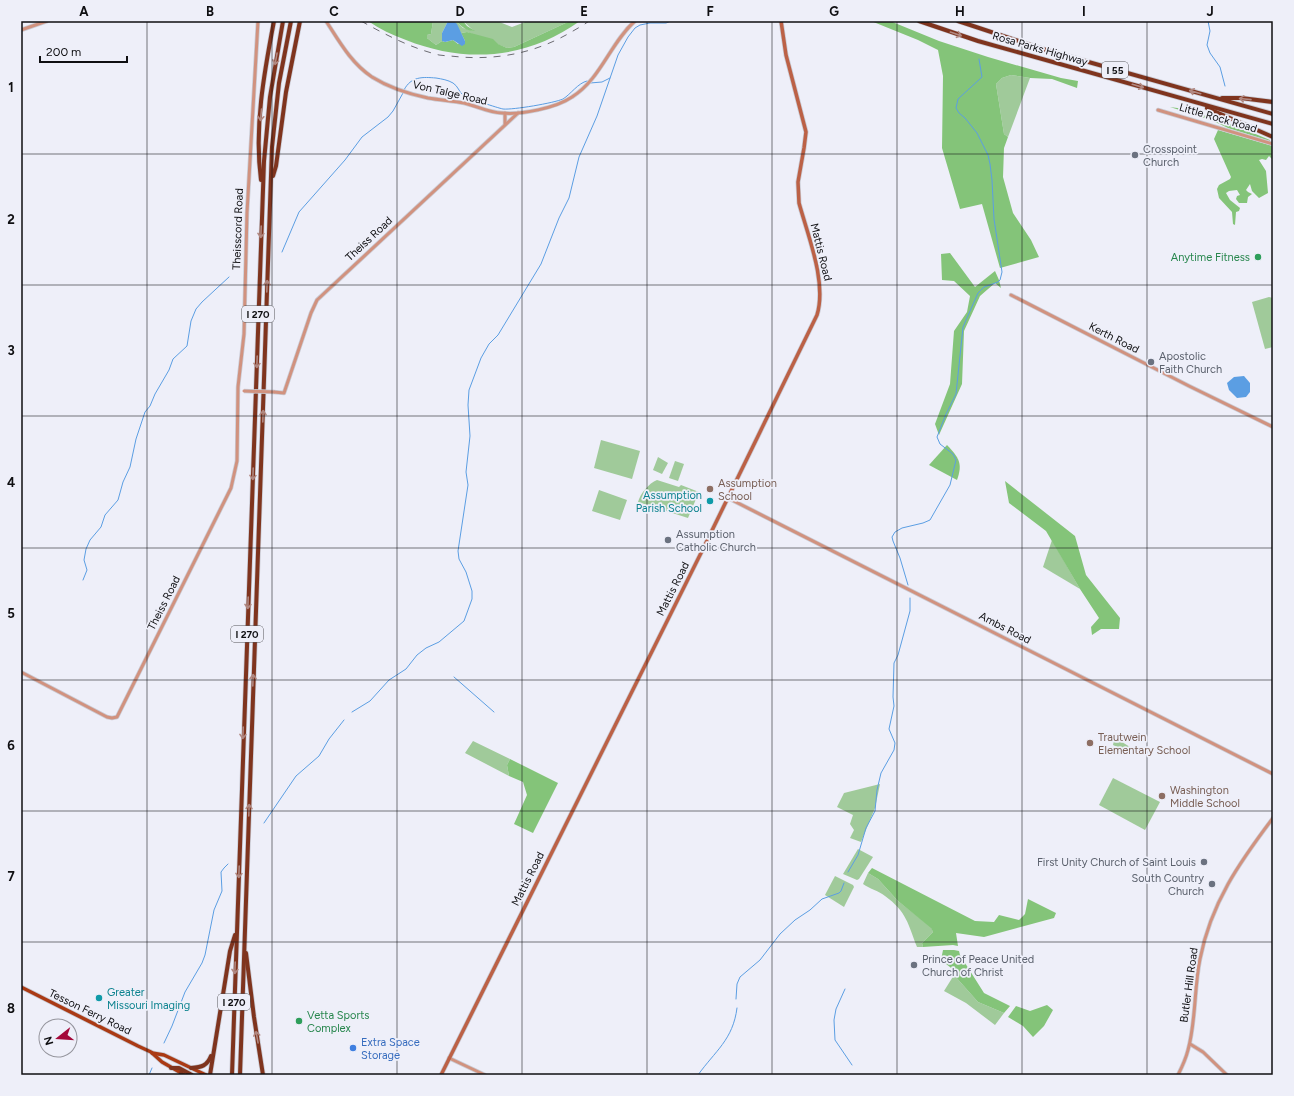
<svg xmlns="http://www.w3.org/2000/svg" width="1294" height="1096" viewBox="0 0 1294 1096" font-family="Figtree,sans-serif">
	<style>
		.green { fill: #a0ca9a }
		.forest { fill: #84c479 }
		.water { fill: #5b9ee3 }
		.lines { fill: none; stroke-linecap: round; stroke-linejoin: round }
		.stream { stroke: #5b9ee3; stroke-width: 1 }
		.tertiary-casing { stroke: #cacbd4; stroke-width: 4.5 }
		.secondary-casing { stroke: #cacbd4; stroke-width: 5 }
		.primary-casing { stroke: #cacbd4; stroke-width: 5 }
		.motorway-casing { stroke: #cacbd4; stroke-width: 5.5 }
		.tertiary { stroke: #d1927f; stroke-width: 3 }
		.secondary { stroke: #bc6146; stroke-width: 3.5 }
		.primary { stroke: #aa3a14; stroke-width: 3.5 }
		.motorway { stroke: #7f341e; stroke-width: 4 }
		.rail { stroke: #6c6c72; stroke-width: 1; stroke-dasharray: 7 7; stroke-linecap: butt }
		.tertiary-bridge-casing { stroke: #cacbd4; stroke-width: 4.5; stroke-linecap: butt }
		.tertiary-bridge { stroke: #d1927f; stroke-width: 3 }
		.oneway { stroke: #b18881 }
		.grid { fill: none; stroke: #0f0f12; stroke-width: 1; stroke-opacity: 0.55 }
		.worship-dot { fill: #6b7280; stroke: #eeeff9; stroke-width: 1.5 }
		.leisure-dot { fill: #2e9e5b; stroke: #eeeff9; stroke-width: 1.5 }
		.education-dot { fill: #8d6e63; stroke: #eeeff9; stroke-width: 1.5 }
		.culture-dot { fill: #0f9aa8; stroke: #eeeff9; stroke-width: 1.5 }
		.shop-dot { fill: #3f7fe0; stroke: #eeeff9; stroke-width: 1.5 }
		.labels { text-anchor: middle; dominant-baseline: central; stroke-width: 3.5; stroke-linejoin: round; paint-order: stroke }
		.shield { fill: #eeeff9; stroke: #525257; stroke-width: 1 }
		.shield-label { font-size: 10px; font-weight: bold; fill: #0f0f12 }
		.street-label { font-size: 11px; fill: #0f0f12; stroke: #eeeff9 }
		.worship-label { font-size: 11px; fill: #5b616d; stroke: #eeeff9; text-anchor: start }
		.leisure-label { font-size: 11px; fill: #27864d; stroke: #eeeff9; text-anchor: end }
		.education-label { font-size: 11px; fill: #785e54; stroke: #eeeff9; text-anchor: start }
		.culture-label { font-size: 11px; fill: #0d838f; stroke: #eeeff9; text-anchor: end }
		.shop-label { font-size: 11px; fill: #366cbe; stroke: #eeeff9; text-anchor: start }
		.neatline { fill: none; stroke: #0f0f12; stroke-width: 1.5 }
		.grid-label { font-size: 13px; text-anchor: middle; font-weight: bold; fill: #0f0f12 }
	</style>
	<rect width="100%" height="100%" fill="#eeeff9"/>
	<g class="green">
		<polygon points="433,21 448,21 442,33 442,41 436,45 427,38 427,35 431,34"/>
		<polygon points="454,21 456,21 463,28 474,31 463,21 497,21 512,27 528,21 570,21 514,47 507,48 467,32 461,33"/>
		<polygon points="1011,75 1030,78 1008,137 1004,134 996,84 1002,78"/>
		<polygon points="1269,297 1273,298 1273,347 1265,349 1252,302"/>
		<polygon points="601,440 640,451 632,479 594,468"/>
		<polygon points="658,457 668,463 662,474 653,470"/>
		<polygon points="675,461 684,464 678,481 669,478"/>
		<path d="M 657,480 L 679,487 L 681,485 L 699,492 L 688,518 L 638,502 C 640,494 649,483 657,480 Z"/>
		<polygon points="599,490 627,500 620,520 592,511"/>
		<polygon points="1052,540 1080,589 1043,567"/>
		<polygon points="1118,736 1124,738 1122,742 1130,747 1130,749 1126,751 1113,745 1114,740 1116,740"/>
		<polygon points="473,741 510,759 507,765 509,776 465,753"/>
		<polygon points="1113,778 1160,802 1145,830 1099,805"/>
		<polygon points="880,784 875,808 861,842 850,838 854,830 850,824 853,815 837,807 844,793"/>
		<polygon points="858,849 873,857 859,879 857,880 843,874"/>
		<path d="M 868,873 L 878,879 L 898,901 L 931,927 L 933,932 L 922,943 L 923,947 L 917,947 C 908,924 907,912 885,896 C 879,891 870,889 863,884 Z"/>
		<polygon points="835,876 853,885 854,887 844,907 825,895"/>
		<polygon points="954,975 978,1002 1004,1013 995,1025 966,1003 944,991"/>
	</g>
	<g class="forest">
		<path d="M 368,21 L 433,21 L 431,34 L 427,35 L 427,38 L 436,45 L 442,41 L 445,42 L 453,40 L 458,44 L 465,41 L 461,33 L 467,32 L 493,39 L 498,44 L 507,48 L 514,47 L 570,21 L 580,21 C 527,59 466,64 406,40 C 392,35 380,29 368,21 Z"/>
		<path d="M 456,21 L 463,21 L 467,26 L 475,31 C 466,31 462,27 456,21 Z"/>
		<polygon points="871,21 890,21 939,41 988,57 1061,78 1078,81 1077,88 1052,79 1030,78 1011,75 1002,78 996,84 1004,134 1008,137 1004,148 1003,177 1013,213 1031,240 1039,257 1000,268 982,204 960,209 942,148 943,76 938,50 918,40"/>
		<path d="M 1170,107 C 1182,108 1194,112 1206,116 C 1228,123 1249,131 1270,140 L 1270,141 L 1228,128 L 1211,120 Z"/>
		<polygon points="1218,130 1273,146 1273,160 1269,156 1266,160 1262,159 1259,160 1266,171 1268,193 1259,198 1252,191 1250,184 1246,190 1248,192 1252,194 1248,197 1247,203 1239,203 1236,199 1237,196 1240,195 1237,190 1229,191 1226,193 1230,200 1240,208 1239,211 1236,212 1235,225 1233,224 1232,212 1219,198 1217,189 1219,185 1230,179 1231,177 1214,139"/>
		<polygon points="950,253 975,287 995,271 999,280 1001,288 995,283 980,296 964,331 962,384 939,435 935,424 950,384 954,331 967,312 970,296 954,281 942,280 941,254"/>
		<path d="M 947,445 C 959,458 963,463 957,480 L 929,465 Z"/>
		<polygon points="1005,481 1075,536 1086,575 1120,618 1119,629 1101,629 1092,635 1091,627 1099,618 1080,589 1046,531 1009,503"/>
		<polygon points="510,759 558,783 533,833 514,824 527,795 523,782 509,776 507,765"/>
		<polygon points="872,868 975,921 994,922 999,915 1019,920 1025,914 1028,899 1056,913 1054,918 984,937 956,933 958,946 953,945 923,947 922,943 933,932 931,928 898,901 878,879 868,873"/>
		<polygon points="943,950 954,950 959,951 960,955 984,993 1010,1006 1004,1013 978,1002 954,975 955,971 941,960"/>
		<polygon points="1047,1005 1053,1010 1044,1026 1033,1037 1023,1026 1008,1017 1016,1006 1030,1011"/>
	</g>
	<g class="water">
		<polygon points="448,21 454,21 457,24 465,41 465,44 462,46 453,40 445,42 442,41 442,33"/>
		<polygon points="1244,376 1250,383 1250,392 1246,397 1237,398 1229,390 1227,383 1234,377"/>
	</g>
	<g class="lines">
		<g class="stream">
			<polyline points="1208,21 1210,31 1207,45 1210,53 1220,67 1225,86"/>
			<polyline points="590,83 602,82 610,78"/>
			<path d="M 404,90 C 411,76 423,77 436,78 C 442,79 448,80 453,83 C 458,86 459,92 463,95 C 467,98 498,108 503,109 C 513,110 554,103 563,99 C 571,94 578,83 587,81"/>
			<polyline points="282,252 299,212 345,160 362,137 388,117 393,111 403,93"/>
			<polyline points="83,580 87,570 84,560 86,549 90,540 101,527 105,515 118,500 123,482 130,467 136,439 145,412 150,406 155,394 169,370 173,359 187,346 191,321 196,309 202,302 229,277"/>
			<polyline points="908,585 900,558 893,541 892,537 895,532 902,528 923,523 930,520 950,485 956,460 953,454 940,444 937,437 946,414 956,394 963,327 978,293 984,287 998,282 1000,280 1002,272 994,219 992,180 990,164 988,155 977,133 965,118 959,113 956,108 958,99 982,77 979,59"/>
			<polyline points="454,677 494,712"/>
			<polyline points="352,712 370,701 389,680 406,669 417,655 426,648 439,642 464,621 472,599 472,591 466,572 459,559 458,551 468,485 466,472 470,436 468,405 469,390 481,358 489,344 498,335 541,264 559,218 569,198 579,157 597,116 618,55 628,37 635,28 640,25 650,23 666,23 671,21"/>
			<polyline points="264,823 296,776 319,756 329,739 344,720"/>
			<polyline points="848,872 858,855 866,828 875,811 877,790 881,773 894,750 895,743 889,729 894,706 893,697 894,663 898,655 910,611 910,598"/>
			<polyline points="845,989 836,1009 834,1020 835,1040 852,1065"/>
			<polyline points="736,999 737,984 740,977 760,960 780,934 795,920 810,910 822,899 839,893 841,891 844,883"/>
			<polyline points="164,1043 172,1026 185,992 202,963 205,955 214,910 222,891 221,872 224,868 228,864"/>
			<polyline points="149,1075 152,1068"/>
			<path d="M 698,1075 C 715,1051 733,1040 737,1008"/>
		</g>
		<g class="tertiary-casing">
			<g id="tertiary">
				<path d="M 326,21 C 339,41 351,63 372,77 C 388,87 409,94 428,98 C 440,100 452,101 464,103 C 477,106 489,113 502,113 C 521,115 556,108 572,97 C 601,79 610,43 635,21"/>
				<polyline points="21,30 47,21"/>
				<polyline points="1158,110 1273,144"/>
				<polyline points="505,113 505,124"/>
				<polyline points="1011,295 1189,386 1273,427"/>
				<polyline points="274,392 284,393 311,313 317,300 518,113"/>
				<polyline points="728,498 1273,774"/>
				<polyline points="21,672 107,717 112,718 117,717 231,488 237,461 238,387 244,334 247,213 258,21"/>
				<polyline points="1190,1044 1203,1052 1227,1075"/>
				<polyline points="449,1058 485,1075"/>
				<path d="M 1178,1075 C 1182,1067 1186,1058 1188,1050 C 1196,1022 1194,988 1200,959 C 1211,903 1239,863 1273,818"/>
			</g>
		</g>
		<g class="secondary-casing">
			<path id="secondary" d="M 441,1075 L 702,551 L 817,315 C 827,282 808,236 799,203 L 798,182 L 804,148 L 806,132 L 786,55 L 781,21"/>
		</g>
		<g class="primary-casing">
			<g id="primary">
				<polyline points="21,987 138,1046 151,1052 162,1062 183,1074"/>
				<polyline points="152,1053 164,1055 206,1075"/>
			</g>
		</g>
		<g class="motorway-casing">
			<g id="motorway">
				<polyline points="919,21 978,41 1273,124"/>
				<polyline points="958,21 1046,50 1273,114"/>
				<polyline points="1222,98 1241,98 1273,102"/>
				<polyline points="1207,108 1273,137"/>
				<polyline points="273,176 276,166 286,92 300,21"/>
				<path d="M 261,180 C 254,128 264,73 274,21"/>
				<polyline points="246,953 254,1017 263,1075"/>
				<polyline points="171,1068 179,1068 192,1075"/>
				<path d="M 191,1068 C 202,1067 207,1066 211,1056"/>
				<polyline points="181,1073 183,1075"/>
				<polyline points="210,1075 230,951 235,935"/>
				<polyline points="232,1075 264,161 270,97 283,21"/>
				<polyline points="240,1075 272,147 279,83 291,21"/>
			</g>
		</g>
		<use href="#tertiary" class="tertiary"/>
		<use href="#secondary" class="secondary"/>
		<use href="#primary" class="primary"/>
		<use href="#motorway" class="motorway"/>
		<path class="rail" d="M 361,21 C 386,35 411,48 439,55 C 446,56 453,56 460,57 C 501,60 538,52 573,31 C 578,28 584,25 589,21"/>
		<g class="tertiary-bridge-casing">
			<polyline id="tertiary-bridge" points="244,391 274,392"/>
		</g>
		<use href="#tertiary-bridge" class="tertiary-bridge"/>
	</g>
	<defs><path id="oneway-shaft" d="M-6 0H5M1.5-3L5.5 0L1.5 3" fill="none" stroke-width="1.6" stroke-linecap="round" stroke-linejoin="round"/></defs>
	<g class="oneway">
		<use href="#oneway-shaft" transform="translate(956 34) rotate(19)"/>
		<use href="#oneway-shaft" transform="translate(276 59) rotate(100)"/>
		<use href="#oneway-shaft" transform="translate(1138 86) rotate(16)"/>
		<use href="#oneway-shaft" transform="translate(1195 92) rotate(-164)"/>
		<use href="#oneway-shaft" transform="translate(1245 99) rotate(-174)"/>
		<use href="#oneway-shaft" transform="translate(261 115) rotate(95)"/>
		<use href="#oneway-shaft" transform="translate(261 232) rotate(92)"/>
		<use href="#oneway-shaft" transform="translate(267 286) rotate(-88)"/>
		<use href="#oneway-shaft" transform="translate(257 362) rotate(92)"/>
		<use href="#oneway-shaft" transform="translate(263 416) rotate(-88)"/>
		<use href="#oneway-shaft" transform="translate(253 474) rotate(92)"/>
		<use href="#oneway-shaft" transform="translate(248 603) rotate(92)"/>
		<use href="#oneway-shaft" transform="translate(253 680) rotate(-88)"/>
		<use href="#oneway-shaft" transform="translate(243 733) rotate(92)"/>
		<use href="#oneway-shaft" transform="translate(249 810) rotate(-88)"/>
		<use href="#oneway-shaft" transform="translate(239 872) rotate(92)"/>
		<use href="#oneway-shaft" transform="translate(235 968) rotate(92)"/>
		<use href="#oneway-shaft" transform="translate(257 1037) rotate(-100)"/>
	</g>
	<path class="grid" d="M 147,21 L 147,1075M 272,21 L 272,1075M 397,21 L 397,1075M 522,21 L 522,1075M 647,21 L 647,1075M 772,21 L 772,1075M 897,21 L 897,1075M 1022,21 L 1022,1075M 1147,21 L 1147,1075M 21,154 L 1273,154M 21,285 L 1273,285M 21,416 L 1273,416M 21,548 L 1273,548M 21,680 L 1273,680M 21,811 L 1273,811M 21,942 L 1273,942"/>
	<g class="worship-dot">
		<circle cx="1135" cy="155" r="4"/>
		<circle cx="1151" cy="362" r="4"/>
		<circle cx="668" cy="540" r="4"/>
		<circle cx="1204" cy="862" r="4"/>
		<circle cx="1212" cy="884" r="4"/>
		<circle cx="914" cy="965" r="4"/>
	</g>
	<g class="leisure-dot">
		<circle cx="1258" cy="257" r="4"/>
		<circle cx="299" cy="1021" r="4"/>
	</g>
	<g class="education-dot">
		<circle cx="710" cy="489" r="4"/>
		<circle cx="1090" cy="743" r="4"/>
		<circle cx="1162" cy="796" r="4"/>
	</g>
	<g class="culture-dot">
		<circle cx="710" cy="501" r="4"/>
		<circle cx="99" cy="998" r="4"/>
	</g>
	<circle class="shop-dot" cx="353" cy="1048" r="4"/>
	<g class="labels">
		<g class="shield">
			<rect x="1102" y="62" width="26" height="16" rx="3"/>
			<rect x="242" y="306" width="32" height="16" rx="3"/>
			<rect x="231" y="626" width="32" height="16" rx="3"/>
			<rect x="218" y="994" width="32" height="16" rx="3"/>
		</g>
		<g class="shield-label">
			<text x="1115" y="70">I 55</text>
			<text x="258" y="314">I 270</text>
			<text x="247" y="634">I 270</text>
			<text x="234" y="1002">I 270</text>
		</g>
		<g class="street-label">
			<text transform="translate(1040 49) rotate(16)">Rosa Parks Highway</text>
			<text transform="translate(450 93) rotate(13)">Von Talge Road</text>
			<text transform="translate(1218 118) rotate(16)">Little Rock Road</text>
			<text transform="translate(238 229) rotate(-88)">Theisscord Road</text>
			<text transform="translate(369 239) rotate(-43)">Theiss Road</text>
			<text transform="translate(821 252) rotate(76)">Mattis Road</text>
			<text transform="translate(1114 338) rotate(27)">Kerth Road</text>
			<text transform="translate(673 589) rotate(-63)">Mattis Road</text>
			<text transform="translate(164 603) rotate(-63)">Theiss Road</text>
			<text transform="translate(1005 628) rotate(27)">Ambs Road</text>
			<text transform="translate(528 879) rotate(-63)">Mattis Road</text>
			<text transform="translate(1189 985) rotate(-82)">Butler Hill Road</text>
			<text transform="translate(90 1012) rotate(26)">Tesson Ferry Road</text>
		</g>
		<g class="worship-label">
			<text x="1143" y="149">Crosspoint<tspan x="1143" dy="13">Church</tspan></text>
			<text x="1159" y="356">Apostolic<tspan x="1159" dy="13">Faith Church</tspan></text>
			<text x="676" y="534">Assumption<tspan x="676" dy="13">Catholic Church</tspan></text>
			<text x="1196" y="862" text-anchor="end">First Unity Church of Saint Louis</text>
			<text x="1204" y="878" text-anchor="end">South Country<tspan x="1204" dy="13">Church</tspan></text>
			<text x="922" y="959">Prince of Peace United<tspan x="922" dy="13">Church of Christ</tspan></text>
		</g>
		<g class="leisure-label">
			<text x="1250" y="257">Anytime Fitness</text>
			<text x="307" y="1015" text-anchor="start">Vetta Sports<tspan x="307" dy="13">Complex</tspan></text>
		</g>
		<g class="education-label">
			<text x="718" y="483">Assumption<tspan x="718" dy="13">School</tspan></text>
			<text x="1098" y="737">Trautwein<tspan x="1098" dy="13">Elementary School</tspan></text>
			<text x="1170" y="790">Washington<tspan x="1170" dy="13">Middle School</tspan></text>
		</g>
		<g class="culture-label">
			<text x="702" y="495">Assumption<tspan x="702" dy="13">Parish School</tspan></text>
			<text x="107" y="992" text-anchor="start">Greater<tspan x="107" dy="13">Missouri Imaging</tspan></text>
		</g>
		<g class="shop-label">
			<text x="361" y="1042">Extra Space<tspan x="361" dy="13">Storage</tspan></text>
		</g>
	</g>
	<rect width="1294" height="1096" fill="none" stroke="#eeeff9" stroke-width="44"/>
	<g transform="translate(58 1038) rotate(253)"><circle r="19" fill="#eeeff9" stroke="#95959d"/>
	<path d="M0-3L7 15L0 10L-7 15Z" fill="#a4093a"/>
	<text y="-6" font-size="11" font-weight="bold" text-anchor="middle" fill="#0f0f12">N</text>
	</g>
	<path d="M40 56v6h87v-6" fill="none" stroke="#0f0f12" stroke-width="2"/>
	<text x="46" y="56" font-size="12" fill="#0f0f12" stroke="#eeeff9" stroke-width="3" paint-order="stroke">200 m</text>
	<rect x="22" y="22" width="1250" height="1052" class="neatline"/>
	<g class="grid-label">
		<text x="84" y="16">A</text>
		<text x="210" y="16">B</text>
		<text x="334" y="16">C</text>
		<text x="460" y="16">D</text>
		<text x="584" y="16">E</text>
		<text x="710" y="16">F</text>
		<text x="834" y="16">G</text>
		<text x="960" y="16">H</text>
		<text x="1084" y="16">I</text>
		<text x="1210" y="16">J</text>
		<text x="11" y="92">1</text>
		<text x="11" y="224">2</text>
		<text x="11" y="355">3</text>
		<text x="11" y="487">4</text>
		<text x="11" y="618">5</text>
		<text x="11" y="750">6</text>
		<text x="11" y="881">7</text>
		<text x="11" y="1013">8</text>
	</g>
</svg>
